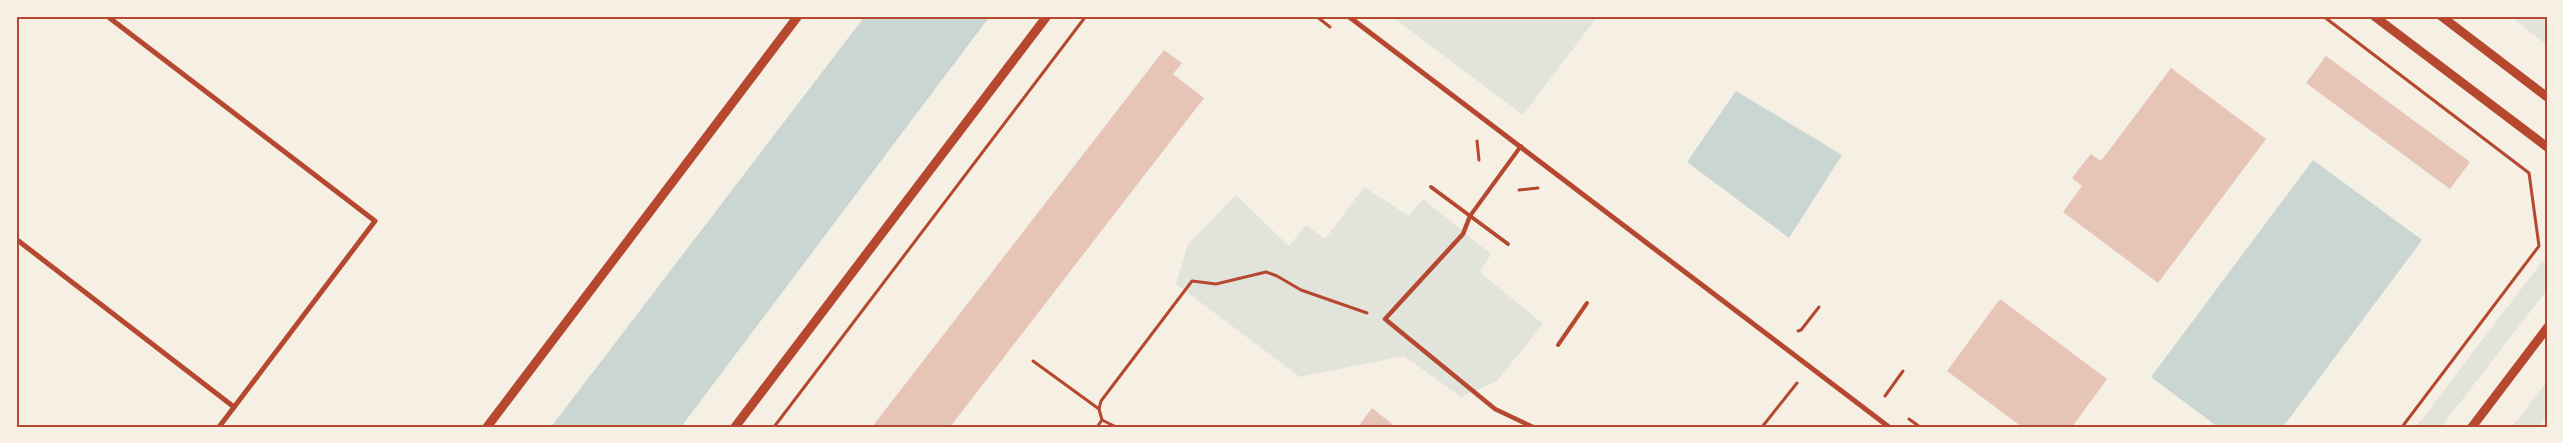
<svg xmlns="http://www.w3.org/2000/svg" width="2563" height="443" viewBox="0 0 2563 443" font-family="Inter,sans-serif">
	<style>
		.green { fill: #e2e4dc }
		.water { fill: #c9d6d2 }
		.building { fill: #e6c5b7 }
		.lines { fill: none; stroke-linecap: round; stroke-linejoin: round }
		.path { stroke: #b5482f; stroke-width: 3 }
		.service { stroke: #b5482f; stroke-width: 4 }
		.pedestrian { stroke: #b5482f; stroke-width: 4.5 }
		.minor { stroke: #b5482f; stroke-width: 5 }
		.tertiary { stroke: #b5482f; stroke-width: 9 }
		.neatline { fill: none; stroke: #b5482f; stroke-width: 2 }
	</style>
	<rect width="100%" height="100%" fill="#f6efe4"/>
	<g class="green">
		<polygon points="1391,16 1598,16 1523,115"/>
		<polygon points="2510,16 2547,16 2547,45"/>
		<polygon points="1364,187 1409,216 1423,199 1491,254 1480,272 1543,324 1497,381 1461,397 1404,356 1300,377 1176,284 1188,244 1236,195 1289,246 1306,225 1325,239"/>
		<polygon points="2547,262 2547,290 2441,427 2416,427 2541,263"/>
		<polygon points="2547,381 2547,417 2539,427 2512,427"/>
	</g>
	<g class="water">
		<polygon points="865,16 990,16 681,427 551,427"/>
		<polygon points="1736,91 1842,155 1789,238 1687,162"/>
		<polygon points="2313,160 2422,240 2283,427 2218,427 2151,377"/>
	</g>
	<g class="building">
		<polygon points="1164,50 1182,63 1173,74 1204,98 950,427 872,427"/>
		<polygon points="2326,56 2470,162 2450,189 2306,83"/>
		<polygon points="2171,68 2266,139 2158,283 2063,212 2082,186 2072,178 2091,154 2101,161"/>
		<polygon points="2000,299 2107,379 2072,427 2022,427 1947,371"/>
		<polygon points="1372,408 1396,427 1358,427"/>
	</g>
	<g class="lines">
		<g class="path">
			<polyline points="1316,16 1330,27"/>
			<polyline points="2323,16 2529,173 2539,246 2402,427"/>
			<polyline points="1477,141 1479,160"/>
			<polyline points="1519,190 1538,188"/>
			<polyline points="1798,331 1801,330 1819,307"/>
			<polyline points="1033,361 1099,409"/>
			<polyline points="1885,396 1903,371"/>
			<polyline points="1909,419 1920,427"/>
			<polyline points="1102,420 1116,427"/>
			<polyline points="774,427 1086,16"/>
			<polyline points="1097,427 1102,420 1099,409 1101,401 1192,281 1216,284 1266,272 1277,276 1301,290 1367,313"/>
			<polyline points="1762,427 1797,383"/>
		</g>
		<g class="service">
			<polyline points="1431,187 1508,244"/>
			<polyline points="1470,216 1521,146"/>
			<polyline points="1558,345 1587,303"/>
		</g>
		<polyline class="pedestrian" points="1470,216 1463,234 1385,319 1495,409 1533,427"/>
		<g class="minor">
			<polyline points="107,16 375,221 219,427"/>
			<polyline points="1348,16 1889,427"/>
			<polyline points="16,239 234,407"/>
		</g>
		<g class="tertiary">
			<polyline points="2374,16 2547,147"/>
			<polyline points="2441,16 2547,97"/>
			<polyline points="487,427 798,16"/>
			<polyline points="735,427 1047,16"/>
			<polyline points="2472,427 2547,328"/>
		</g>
	</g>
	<rect width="2563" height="443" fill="none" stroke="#f6efe4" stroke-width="35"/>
	<rect x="18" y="18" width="2528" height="408" class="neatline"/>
</svg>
